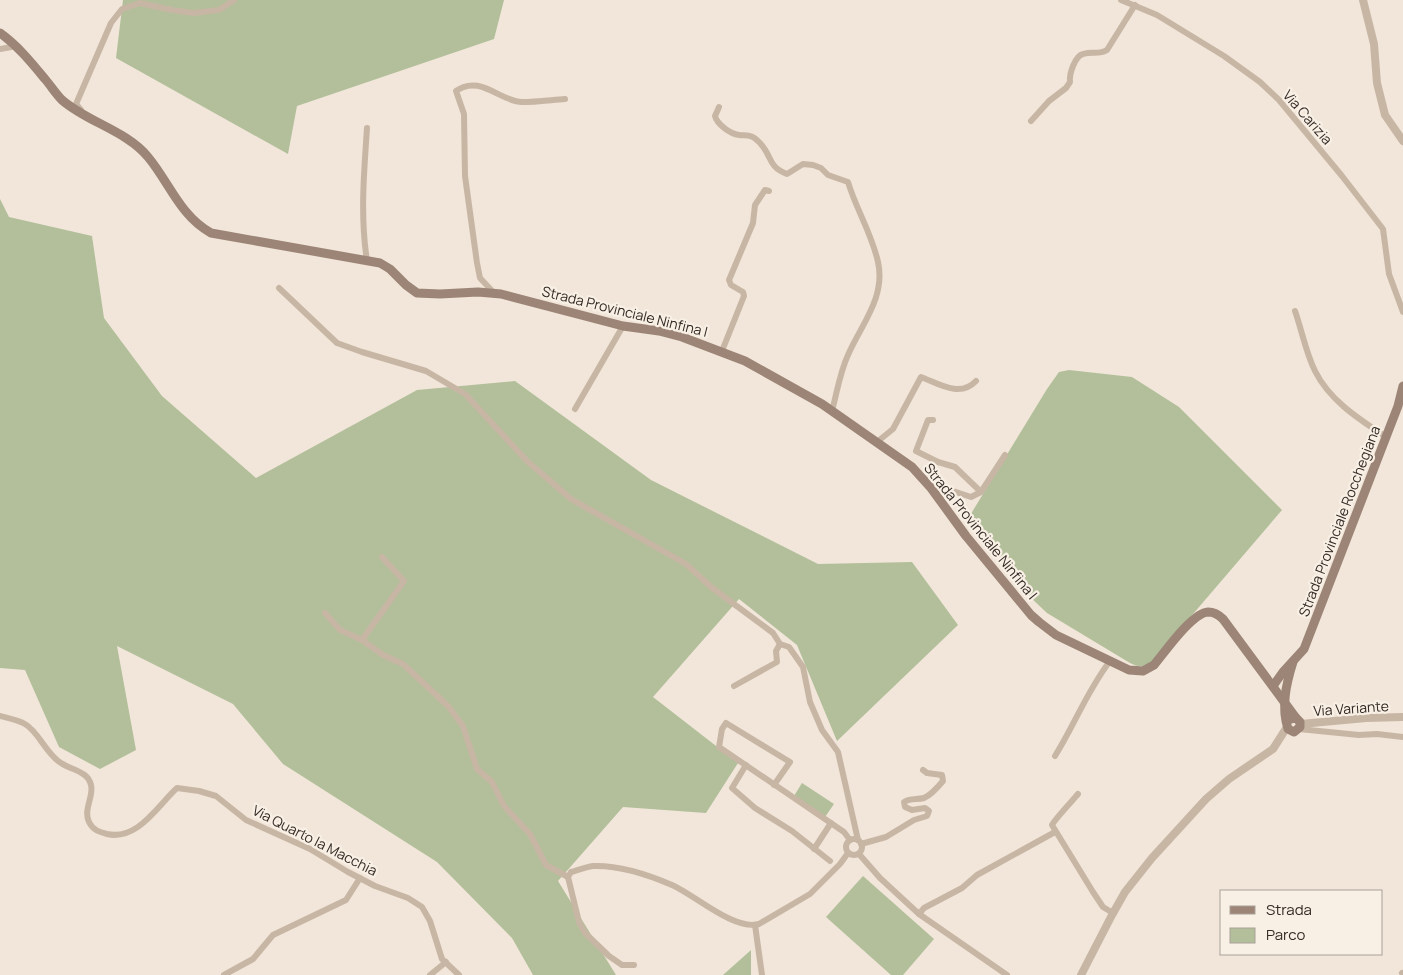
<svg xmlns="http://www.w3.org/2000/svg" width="1403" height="975" viewBox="0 0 1403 975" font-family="Manrope,sans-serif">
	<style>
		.green { fill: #b2bf9a }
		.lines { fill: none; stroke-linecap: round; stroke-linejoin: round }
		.minor { stroke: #c8b6a5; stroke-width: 6 }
		.tertiary { stroke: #c8b6a5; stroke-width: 8 }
		.secondary { stroke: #9c8577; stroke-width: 9 }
		.labels { text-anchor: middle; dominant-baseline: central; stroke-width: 4.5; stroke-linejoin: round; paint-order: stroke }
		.street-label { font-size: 14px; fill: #342b26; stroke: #f9f0e5 }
	</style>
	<rect width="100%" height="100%" fill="#f1e6d9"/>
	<g class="green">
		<polygon points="123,0 504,0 494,39 297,106 288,154 116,58"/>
		<polygon points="0,199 9,217 92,236 104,318 162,396 256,478 417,390 515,381 651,480 818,564 912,562 958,625 837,741 797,645 739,599 653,697 738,763 706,813 623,807 558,881 616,975 533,975 512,938 437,862 283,764 233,704 117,646 136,750 100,769 59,747 25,670 0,668"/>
		<path d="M 1069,370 L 1132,377 L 1179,407 L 1282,510 L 1152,662 C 1144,668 1138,667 1130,663 L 1047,613 L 1029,596 L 969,517 L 1047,389 L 1059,372 Z"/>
		<polygon points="802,783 834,804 825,817 794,796"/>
		<polygon points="863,876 934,939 903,975 891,975 826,917"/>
		<polygon points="751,950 751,975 723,975"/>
	</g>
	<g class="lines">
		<g class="minor">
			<polyline points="1121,0 1157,15 1224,56 1260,82 1279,100 1342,176 1383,229 1389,274 1403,312"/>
			<polyline points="0,49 17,46"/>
			<path d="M 719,107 L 715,116 C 717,124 730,134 739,135 C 749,136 751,134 760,143 C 773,157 767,166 787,174 L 803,164 L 813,165 L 821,168 L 828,175 L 848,182 C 856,209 872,234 878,262 C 886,297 861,325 848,355 C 840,372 837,392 832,411"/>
			<polyline points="79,111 81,110 76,104 111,23 122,9 140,3 172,10 193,13 219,10 234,0"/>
			<path d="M 1031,121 L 1049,101 L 1066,88 L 1070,82 C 1069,74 1075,56 1083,54 C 1092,51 1099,55 1107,50 L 1135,5"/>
			<path d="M 367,261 C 360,216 364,173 367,128"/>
			<polyline points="279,288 337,343 362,352 426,371 465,394 527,461 571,499 686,564 711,587 773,633 780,644"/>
			<path d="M 495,294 L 480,278 L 477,263 L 465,176 L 464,114 L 456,91 C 480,74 499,101 522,102 C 536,102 551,100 565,99"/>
			<path d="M 1295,311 C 1302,331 1306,353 1315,371 C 1330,401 1359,419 1386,437"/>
			<polyline points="722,351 744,296 743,292 731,285 729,280 753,223 755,205 765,190 769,191"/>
			<polyline points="575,409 623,326"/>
			<polyline points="933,420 928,420 916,451 938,462 955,467 981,492"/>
			<path d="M 877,442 L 893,429 L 921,377 C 939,384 960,398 976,381"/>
			<polyline points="931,488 941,487 971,497 981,492 1005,455"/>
			<polyline points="382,557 404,581 362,640 383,655 403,664 448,706 463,726 477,769 492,782 504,806 530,834 546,865 568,877"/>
			<polyline points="325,613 340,630 362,640"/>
			<polyline points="734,686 777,662 776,651 780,644 789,647 803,667 810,702 822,730 838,752 858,840"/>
			<path d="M 0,716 C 8,718 18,720 25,724 C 39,732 46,754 61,763 C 71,770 88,771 91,785 C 94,796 83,810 89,822 C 93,830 99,832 107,834 C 138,841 158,805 177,788 L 199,791 L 216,796 L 246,820 L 310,849 L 348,872 L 375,886 L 408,898 L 422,907 L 430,921 L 442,959 L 459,975"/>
			<polyline points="1299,729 1359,735 1377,734 1403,737"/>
			<path d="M 1055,756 C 1075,724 1087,691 1110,661"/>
			<polyline points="746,765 732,788 755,808 792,831 830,861"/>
			<polyline points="774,785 790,762 726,723 722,729 719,747 844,832 850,840"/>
			<path d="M 1078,794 C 1073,800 1054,820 1052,825 L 1093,892 L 1103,907 L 1113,913"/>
			<circle cx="854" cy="847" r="8"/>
			<path d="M 861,844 L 886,837 L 914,820 L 927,816 L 929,811 L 925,808 L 912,810 L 905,807 L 904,802 C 911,798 917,800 924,798 C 931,795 938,787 943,781 L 942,775 L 927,773 L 923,770"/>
			<polyline points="814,849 831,823"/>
			<polyline points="859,854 880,878 919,914 1007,975"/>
			<polyline points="919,914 924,908 962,888 977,875 1055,832"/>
			<polyline points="755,925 762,975"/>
			<path d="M 634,965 L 622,965 L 609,956 L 585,933 L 579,922 L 568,877 L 571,872 C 578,870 586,867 593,866 C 620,865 649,875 672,885 C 695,895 734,931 759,924 L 810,894 L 840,864 L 848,853"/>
			<polyline points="1402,973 1403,974"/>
			<polyline points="224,975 253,959 273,935 346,900 360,878"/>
			<polyline points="430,975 446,962"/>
		</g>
		<g class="tertiary">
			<polyline points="1363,0 1374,44 1377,83 1385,115 1403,141"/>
			<polyline points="1301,724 1366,718 1403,717"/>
			<polyline points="1081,975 1112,915 1125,892 1152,858 1206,799 1229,779 1273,749 1287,727"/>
		</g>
		<g class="secondary">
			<path d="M 0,33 C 18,46 31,62 45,79 C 51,86 56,94 62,100 C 87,122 127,131 148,157 C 169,182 180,216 211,233 L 380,263 L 390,269 L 406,285 L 417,293 L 440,294 L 478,292 L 501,294 L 623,326 L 659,331 L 682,337 L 745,361 L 822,404 L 912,467 L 931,488 L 966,536 L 1031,615 L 1039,622 L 1056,635 L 1129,670 L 1143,671 L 1154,665 C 1165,652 1192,613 1208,612 C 1214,612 1219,615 1223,619 L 1296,718"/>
			<polyline points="1273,686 1283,672 1304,649 1386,437 1398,406 1403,386"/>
			<path d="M 1287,722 L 1290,719 L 1296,718 L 1300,722 L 1300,727 L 1294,732 L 1288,729 C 1281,707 1286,684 1293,662"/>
		</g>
	</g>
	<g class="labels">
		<g class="street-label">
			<text transform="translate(1308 117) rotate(49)">Via Carizia</text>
			<text transform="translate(625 311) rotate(14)">Strada Provinciale Ninfina I</text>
			<text transform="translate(1339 521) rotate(-69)">Strada Provinciale Rocchegiana</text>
			<text transform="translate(981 531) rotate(51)">Strada Provinciale Ninfina I</text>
			<text transform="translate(1351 708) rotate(-4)">Via Variante</text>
			<text transform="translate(315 840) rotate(27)">Via Quarto la Macchia</text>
		</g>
	</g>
	<rect x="1220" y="890" width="162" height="65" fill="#f9f0e5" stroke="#aaa199"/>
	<rect x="1230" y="906" width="25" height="8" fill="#9c8577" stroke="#aaa199"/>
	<text x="1266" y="915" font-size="15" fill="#342b26">Strada</text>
	<rect x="1230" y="928" width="25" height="15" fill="#b2bf9a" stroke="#aaa199"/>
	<text x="1266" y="940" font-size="15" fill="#342b26">Parco</text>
</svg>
